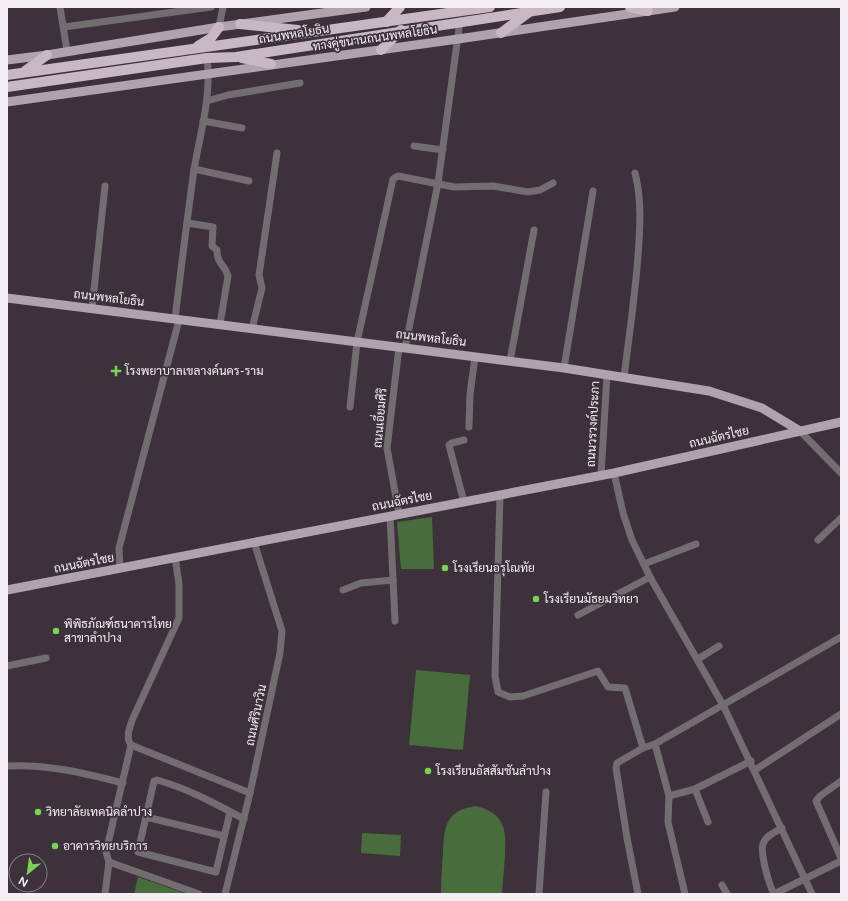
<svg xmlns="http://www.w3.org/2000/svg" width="848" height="901" viewBox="0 0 848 901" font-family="'Varela Round',Sarabun,sans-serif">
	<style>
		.green { fill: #486c3b }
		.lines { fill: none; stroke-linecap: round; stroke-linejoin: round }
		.minor { stroke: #736d72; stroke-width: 7 }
		.major { stroke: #afa3ad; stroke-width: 9 }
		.highway { stroke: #c7b8c4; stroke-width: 10 }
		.poi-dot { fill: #7ad156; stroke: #3d323b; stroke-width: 1.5 }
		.labels { text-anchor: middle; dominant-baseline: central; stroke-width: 3.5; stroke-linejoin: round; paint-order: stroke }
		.street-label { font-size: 12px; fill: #f5eef4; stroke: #3d323b }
		.poi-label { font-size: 12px; fill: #f5eef4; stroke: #3d323b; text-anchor: start }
	</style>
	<rect width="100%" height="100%" fill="#3d323b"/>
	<g class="green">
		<polygon points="432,517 434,569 401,569 397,522"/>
		<polygon points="416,670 470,675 463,750 409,745"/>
		<path d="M 476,806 C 506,814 506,829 505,856 C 504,869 503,881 502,894 L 441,894 C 441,880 442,867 443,853 C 444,826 446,810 476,806 Z"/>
		<polygon points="362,833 401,835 400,856 361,853"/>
		<polygon points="138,877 187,894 134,894"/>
	</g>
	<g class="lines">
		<g class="minor">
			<polyline points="60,7 67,51"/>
			<polyline points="64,27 211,7"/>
			<polyline points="219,27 223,7"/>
			<polyline points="207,101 228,95 300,83"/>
			<polyline points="203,121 242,128"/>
			<polyline points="414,146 443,150"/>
			<polyline points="194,169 249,181"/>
			<path d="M 187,223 L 213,227 L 212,246 L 217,250 C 217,265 225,264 228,276 L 220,324"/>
			<polyline points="92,309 105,186"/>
			<path d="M 175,319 C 181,269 187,219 194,170 C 200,133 212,96 207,58"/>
			<polyline points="252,329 262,288 259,275 277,153"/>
			<polyline points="405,348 438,183 460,21"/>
			<polyline points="510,361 534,230"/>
			<polyline points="564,368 593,191"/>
			<path d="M 624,377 C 629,337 635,296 638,256 C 640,229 642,200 635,173"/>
			<polyline points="350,407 357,342 393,179 398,176 454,187 493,186 528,192 540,190 553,183"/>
			<polyline points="469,427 470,394 475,357"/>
			<polyline points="800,431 841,473"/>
			<polyline points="464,440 452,443 449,445 464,502"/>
			<polyline points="614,473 623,513 632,540 650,577 723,705 812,894"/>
			<polyline points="601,475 607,375"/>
			<polyline points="500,495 495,676 498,692 510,697 523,696 598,671 608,687 625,688 643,748"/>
			<polyline points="399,514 387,448 399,347"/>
			<polyline points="390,516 395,621"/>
			<polyline points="818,540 841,518"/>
			<polyline points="644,564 696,544"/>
			<polyline points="120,568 119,548 179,320"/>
			<polyline points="343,590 361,583 393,580"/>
			<polyline points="578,615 650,577"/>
			<polyline points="698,659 719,646"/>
			<polyline points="7,666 46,658"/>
			<polyline points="655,744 669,796 668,822 685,894"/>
			<path d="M 131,745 C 125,737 130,727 133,718 L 179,618 L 179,584 L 175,557"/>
			<path d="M 7,766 C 48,764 84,773 123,783"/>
			<polyline points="755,770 841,714"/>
			<polyline points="841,781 820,796 816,801 841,858"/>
			<polyline points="695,789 708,822"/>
			<polyline points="669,796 695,789 751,761"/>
			<path d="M 230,812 L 216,872 L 138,852 L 154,781 L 157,780 C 189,789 214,803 244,819"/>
			<polyline points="146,817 224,836"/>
			<polyline points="109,862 106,852 131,745 250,793"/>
			<polyline points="109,862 199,894"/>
			<polyline points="722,885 727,894"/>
			<polyline points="105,894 109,862"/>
			<polyline points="225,894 250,793 280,653 282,631 254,542"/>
			<polyline points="539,894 546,792"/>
			<polyline points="638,894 627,838 616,768 617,763 643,748 655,744 841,637"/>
			<path d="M 774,894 C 769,885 760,853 763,844 C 765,836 775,832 782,828"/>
			<polyline points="774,894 841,861"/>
		</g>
		<g class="major">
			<polyline points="7,60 47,55 219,27 366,7"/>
			<polyline points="7,102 458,39 675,7"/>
			<polyline points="7,298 564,368 709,391 762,408 800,431"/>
			<polyline points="7,590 614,473 841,422"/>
		</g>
		<g class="highway">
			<polyline points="630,7 648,11"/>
			<polyline points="386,22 400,7"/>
			<polyline points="240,24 298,30"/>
			<polyline points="501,33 528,13"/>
			<polyline points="198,46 211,38 219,27"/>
			<polyline points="381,50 401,30"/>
			<polyline points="242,58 271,64"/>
			<polyline points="25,71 47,55"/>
			<polyline points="7,75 490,7"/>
			<polyline points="7,87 207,58 236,57 560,7"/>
		</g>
	</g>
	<g class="poi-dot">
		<path d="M114 365h4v4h4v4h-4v4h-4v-4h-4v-4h4z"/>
		<circle cx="445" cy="568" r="4"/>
		<circle cx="536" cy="599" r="4"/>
		<circle cx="56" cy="631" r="4"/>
		<circle cx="428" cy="771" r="4"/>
		<circle cx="38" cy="812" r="4"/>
		<circle cx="55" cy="846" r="4"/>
	</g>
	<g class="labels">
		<g class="street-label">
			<text transform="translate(294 34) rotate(-9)">ถนนพหลโยธิน</text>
			<text transform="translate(375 38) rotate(-8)">ทางคู่ขนานถนนพหลโยธิน</text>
			<text transform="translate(109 298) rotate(7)">ถนนพหลโยธิน</text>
			<text transform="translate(431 338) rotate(7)">ถนนพหลโยธิน</text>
			<text transform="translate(380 418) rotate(-85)">ถนนเอี่ยมศิริ</text>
			<text transform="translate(593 424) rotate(-87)">ถนนวรวงค์ประภา</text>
			<text transform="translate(719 437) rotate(-13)">ถนนฉัตรไชย</text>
			<text transform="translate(402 501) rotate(-11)">ถนนฉัตรไชย</text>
			<text transform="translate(84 563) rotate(-11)">ถนนฉัตรไชย</text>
			<text transform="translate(256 715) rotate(-78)">ถนนศิรินาวิน</text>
		</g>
		<g class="poi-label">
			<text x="125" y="371">โรงพยาบาลเขลางค์นคร-ราม</text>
			<text x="453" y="568">โรงเรียนอรุโณทัย</text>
			<text x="544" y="599">โรงเรียนมัธยมวิทยา</text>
			<text x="64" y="624">พิพิธภัณฑ์ธนาคารไทย<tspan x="64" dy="14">สาขาลำปาง</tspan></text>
			<text x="436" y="771">โรงเรียนอัสสัมชันลำปาง</text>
			<text x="46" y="812">วิทยาลัยเทคนิคลำปาง</text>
			<text x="63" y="846">อาคารวิทยบริการ</text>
		</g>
	</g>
	<rect width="848" height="901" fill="none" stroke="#f5eef4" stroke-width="16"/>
	<g transform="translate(28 873) rotate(209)"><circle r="19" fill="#3d323b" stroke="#877d85"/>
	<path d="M0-3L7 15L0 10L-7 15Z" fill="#7ad156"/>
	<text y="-6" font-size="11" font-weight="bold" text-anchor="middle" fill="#f5eef4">N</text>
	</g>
</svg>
